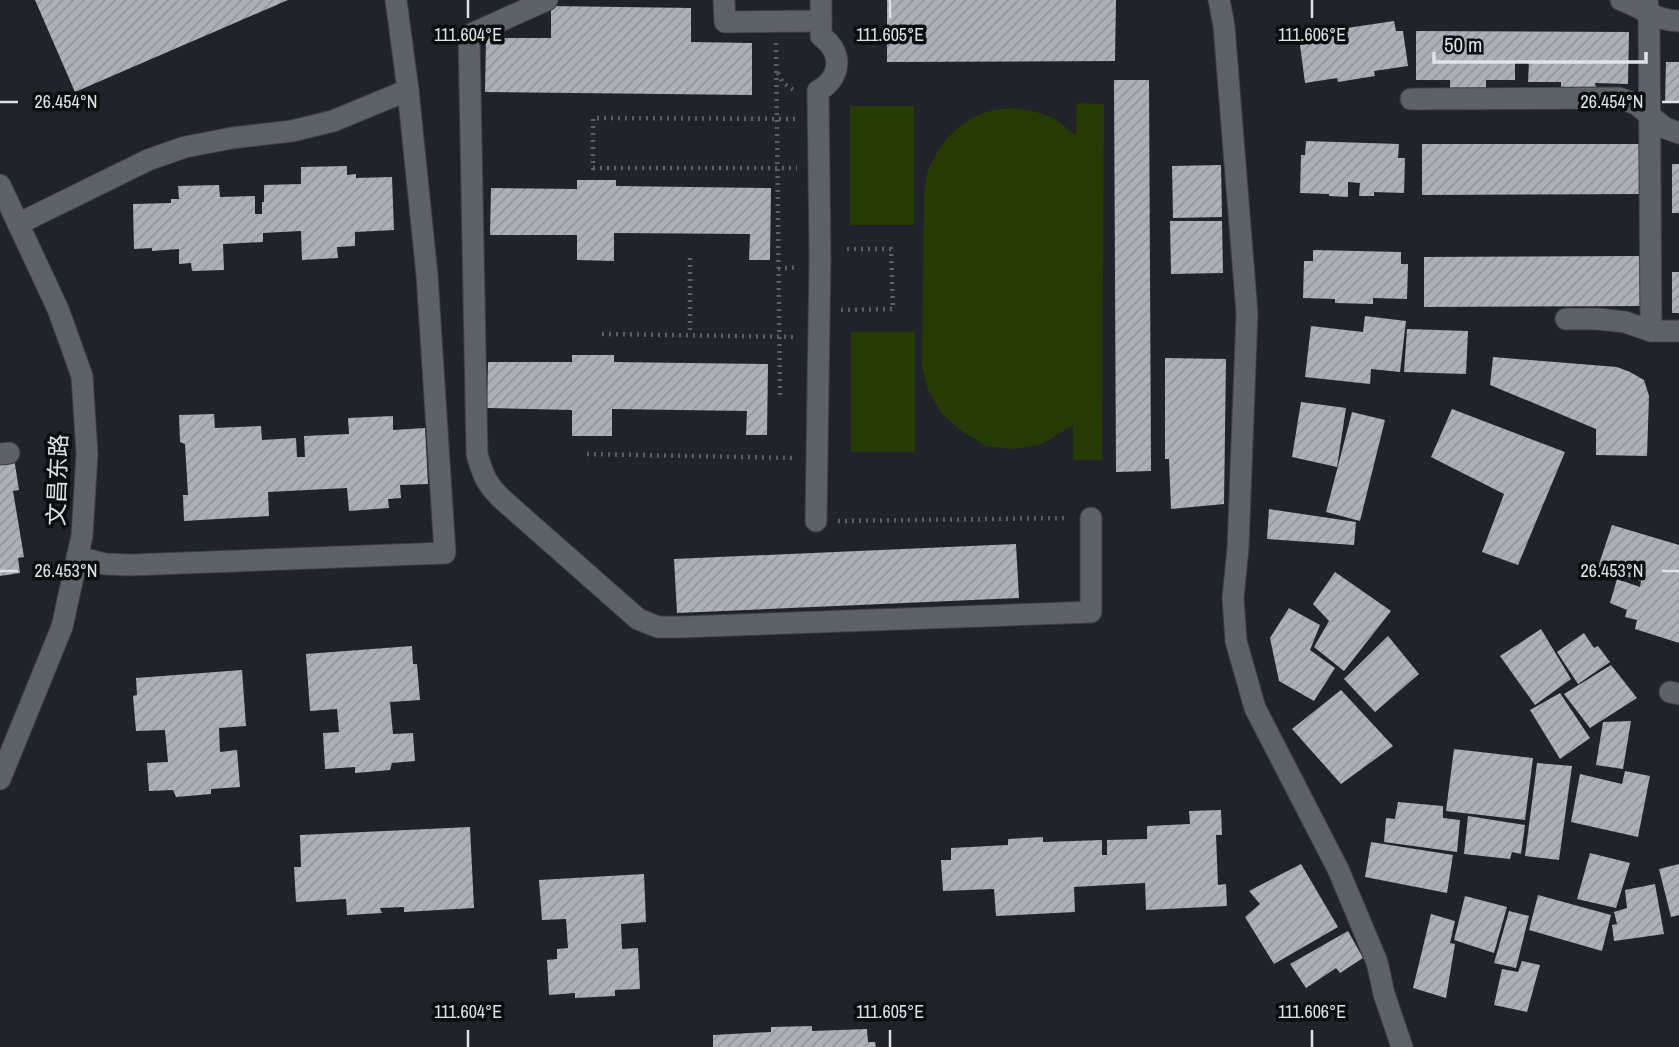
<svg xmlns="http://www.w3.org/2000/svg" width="1679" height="1047" viewBox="0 0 1679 1047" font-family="'Archivo Narrow','Noto Sans SC',sans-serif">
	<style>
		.garden { fill: #263a06 }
		.building { fill: url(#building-hatch) }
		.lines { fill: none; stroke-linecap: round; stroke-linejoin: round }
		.minor-casing { stroke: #3d3f45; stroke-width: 23 }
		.path { stroke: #5c5f65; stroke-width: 4.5; stroke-dasharray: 2 5; stroke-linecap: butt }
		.minor { stroke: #5d6168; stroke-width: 21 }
		.ticks { fill: none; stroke: #dfe2e6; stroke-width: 2.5 }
		.labels { text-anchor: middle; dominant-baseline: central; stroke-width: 7; stroke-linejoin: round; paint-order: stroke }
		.street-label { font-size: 23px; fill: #dfe2e6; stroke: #0b0d0f }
		.ticks-label { font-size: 18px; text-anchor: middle; fill: #dfe2e6; stroke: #0b0d0f; stroke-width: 7; stroke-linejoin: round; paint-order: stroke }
	</style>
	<defs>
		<pattern id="building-hatch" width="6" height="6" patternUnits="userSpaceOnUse" patternTransform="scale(1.75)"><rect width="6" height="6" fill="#acb0b9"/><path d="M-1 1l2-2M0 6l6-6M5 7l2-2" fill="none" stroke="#92959c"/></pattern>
	</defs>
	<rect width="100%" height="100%" fill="#20232a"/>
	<g class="garden">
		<path d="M 1077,103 L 1104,104 L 1102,460 L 1073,460 L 1073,425 L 1040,445 L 1012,449 L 986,446 L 963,432 L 942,414 L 928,390 L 922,366 L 924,194 C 925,186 926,176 929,168 C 952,117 996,96 1049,116 C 1058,120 1067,129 1076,135 Z"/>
		<rect x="850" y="106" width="64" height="119"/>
		<rect x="851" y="332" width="64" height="120"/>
	</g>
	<g class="building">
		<polygon points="35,0 288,0 75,92"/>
		<polygon points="887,0 1116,0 1115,61 887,62"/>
		<polygon points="551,6 691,8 691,42 752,43 752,95 485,92 486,38 551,38"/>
		<polygon points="1394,21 1396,31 1403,31 1408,66 1374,71 1375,76 1338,82 1337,78 1305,83 1300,45 1308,44 1307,34"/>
		<polygon points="1416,31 1629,32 1628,84 1595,83 1597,90 1561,89 1561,82 1528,82 1529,61 1515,61 1515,80 1486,80 1486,90 1450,90 1450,80 1416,80"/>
		<polygon points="1666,62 1679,62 1679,103 1665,103"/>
		<polygon points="1114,80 1149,80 1151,471 1116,472"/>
		<polygon points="1306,141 1399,144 1398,158 1405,158 1404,193 1374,192 1374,196 1359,196 1360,183 1348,182 1348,197 1329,196 1329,194 1300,193 1301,155 1305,155"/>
		<polygon points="1422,144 1639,144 1639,194 1422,195"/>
		<rect x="1672" y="164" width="7" height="49"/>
		<polygon points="1221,165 1222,217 1173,218 1172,166"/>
		<polygon points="347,166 347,175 356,174 356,178 392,177 394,230 355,232 355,246 337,247 338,258 302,260 301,231 263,233 263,242 223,244 224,270 192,271 191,263 179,264 179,249 152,251 152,248 134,249 133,204 171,203 171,199 179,199 178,186 219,185 220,197 255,196 255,214 262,214 262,202 264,202 264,185 301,184 301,167"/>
		<polygon points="577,180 616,180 616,186 771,188 770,260 749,260 750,234 614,233 614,261 577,260 577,235 490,235 491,188 577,189"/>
		<polygon points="1170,221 1222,221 1223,273 1171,274"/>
		<polygon points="1313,250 1401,252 1401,264 1408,264 1407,299 1373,298 1373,304 1335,303 1335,299 1303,298 1304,261 1313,261"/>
		<polygon points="1640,256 1641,306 1424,307 1424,257"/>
		<rect x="1672" y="272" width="7" height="41"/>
		<polygon points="1365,316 1406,321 1400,372 1371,369 1370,384 1305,377 1311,326 1363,332"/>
		<polygon points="1407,329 1468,331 1466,374 1404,372"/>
		<polygon points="572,355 614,355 614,362 768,364 767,435 746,435 747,411 612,409 612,436 572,436 572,410 487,408 488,362 572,362"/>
		<polygon points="1493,357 1617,367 1630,372 1644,380 1649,396 1647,456 1596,455 1596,429 1490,385"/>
		<polygon points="1165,358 1226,359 1224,504 1171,509 1169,459 1165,459"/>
		<polygon points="1301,402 1346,408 1337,467 1292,457"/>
		<polygon points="1452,409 1565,452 1518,565 1482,552 1504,494 1431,457"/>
		<polygon points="1352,412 1385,420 1360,521 1326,512"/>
		<polygon points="214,414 215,428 261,426 262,440 296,438 297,457 305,457 304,436 349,434 348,418 393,416 393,430 425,428 428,484 400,485 401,498 388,499 389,508 349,511 347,488 268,492 269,516 184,521 183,495 188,495 185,444 180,442 179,415"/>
		<polygon points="14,458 19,490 13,491 24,557 18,558 20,573 0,576 0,460"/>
		<polygon points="1269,509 1356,522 1354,545 1267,539"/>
		<polygon points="1612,525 1679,545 1679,643 1635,629 1637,620 1625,617 1627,610 1610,603 1617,579 1640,587 1641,581 1598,567"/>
		<polygon points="1016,544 1019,598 677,613 674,559"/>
		<polygon points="1335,572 1391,611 1344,671 1314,647 1329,621 1313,604"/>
		<polygon points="1289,608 1320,625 1310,650 1335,668 1314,701 1279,681 1270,638"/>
		<polygon points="1541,629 1571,679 1535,705 1500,656"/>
		<polygon points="1584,633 1594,648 1598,646 1610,662 1578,684 1557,652"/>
		<polygon points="1388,636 1419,674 1375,712 1344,679"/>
		<polygon points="412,646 413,664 417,664 420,700 390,702 393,734 413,733 415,761 392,763 390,770 355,773 355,767 325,769 323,733 339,732 337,709 310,711 306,654"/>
		<polygon points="1611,665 1637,698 1590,728 1564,694"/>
		<polygon points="242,670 246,726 219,728 220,752 237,750 240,787 211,789 211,794 176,797 173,790 149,791 147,763 168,762 165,730 136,731 133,696 137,695 136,678"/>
		<polygon points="1341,690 1393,746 1341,784 1292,729"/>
		<polygon points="1560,693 1590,738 1560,759 1530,710"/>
		<polygon points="1631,721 1623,769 1596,765 1603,722"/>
		<polygon points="1454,749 1533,758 1525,820 1446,811"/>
		<polygon points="1537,763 1572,766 1559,860 1525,856"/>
		<polygon points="1625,771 1650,776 1638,837 1571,822 1580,774 1622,784"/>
		<polygon points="1398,802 1443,806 1443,818 1460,820 1457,852 1384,842 1386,818 1395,819"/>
		<polygon points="1221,810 1222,835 1216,835 1218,885 1226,884 1227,906 1146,910 1145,883 1074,887 1075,912 996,916 994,889 943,891 941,860 951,860 951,848 1008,845 1008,839 1043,837 1043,842 1102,840 1102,855 1107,855 1107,840 1147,839 1147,826 1190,824 1189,811"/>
		<polygon points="1468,816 1525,825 1521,854 1512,852 1510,859 1464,854"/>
		<polygon points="470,827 474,908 404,912 404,907 380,908 382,913 347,915 346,899 296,902 294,867 301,867 300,835"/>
		<polygon points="1371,842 1453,855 1447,893 1365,877"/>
		<polygon points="1590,853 1630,863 1616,908 1577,899"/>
		<polygon points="1301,864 1338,927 1274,964 1245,917 1260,904 1249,891"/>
		<polygon points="1679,864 1679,915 1671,917 1659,869"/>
		<polygon points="644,874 646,922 621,924 622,949 638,948 640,989 615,990 615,996 575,998 575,993 549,995 547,960 557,959 557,949 568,948 566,919 542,920 539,880"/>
		<polygon points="1655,884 1664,934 1614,941 1612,925 1617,924 1614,912 1627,908 1625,890"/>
		<polygon points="1538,895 1611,915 1602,951 1529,930"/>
		<polygon points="1465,896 1507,907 1494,953 1454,940"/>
		<polygon points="1509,911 1529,916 1516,968 1494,963"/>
		<polygon points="1431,914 1455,921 1450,943 1455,944 1446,998 1413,988"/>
		<polygon points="1348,931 1363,958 1340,973 1336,968 1306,988 1290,964"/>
		<polygon points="1522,961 1540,965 1527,1012 1494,1005 1502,969 1518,972"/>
		<polygon points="812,1026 812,1031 867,1029 868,1042 875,1042 876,1047 713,1047 713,1035 771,1032 771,1027"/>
	</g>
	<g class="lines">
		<g class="minor-casing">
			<g id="minor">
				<path d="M 547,0 L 469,35 L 477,454 C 483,476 487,485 503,500 L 638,619 L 658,627 L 682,627 L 1091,612 L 1091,518"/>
				<polyline points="724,0 725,22 821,21"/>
				<polyline points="1219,0 1224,26 1247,313 1238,548 1233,598 1236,641 1255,708 1338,869 1377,962 1384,994 1402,1047"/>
				<path d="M 1621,0 C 1643,8 1654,20 1679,21"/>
				<polyline points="1647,0 1649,15 1651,331"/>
				<polyline points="1411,99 1619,98 1636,104 1665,128 1679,133"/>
				<polyline points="0,185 58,309 82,376 87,454 82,536 62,627 0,779"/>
				<polyline points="18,224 148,160 185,147 232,138 292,131 333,121 408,90"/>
				<polyline points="1566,319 1598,319 1625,322 1651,331 1679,331"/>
				<polyline points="0,454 9,453"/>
				<path d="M 816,521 L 820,258 L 818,91 C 841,78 844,53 821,36 L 821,0"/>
				<polyline points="77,557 105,564 131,565 445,553 427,275 408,90 396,0"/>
				<polyline points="1670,692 1679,694"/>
			</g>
		</g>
		<g class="path">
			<polyline points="776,43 780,395"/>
			<polyline points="778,73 783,83 795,91"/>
			<polyline points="795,119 593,118 593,168 797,168"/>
			<polyline points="690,258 690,335"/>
			<polyline points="778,269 798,267"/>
			<polyline points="841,310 893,309 891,249 844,249"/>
			<polyline points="602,334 797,337"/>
			<polyline points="587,454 795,458"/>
			<polyline points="838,521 1067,518"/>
		</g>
		<use href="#minor" class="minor"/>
	</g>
	<path class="ticks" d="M 468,0 L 468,18M 890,0 L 890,18M 1312,0 L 1312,18M 0,102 L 18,102M 1662,102 L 1679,102M 0,571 L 18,571M 1662,571 L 1679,571M 468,1030 L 468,1047M 890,1030 L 890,1047M 1312,1030 L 1312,1047"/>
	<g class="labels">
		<g class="street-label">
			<text transform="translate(57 480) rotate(-88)">文昌东路</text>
		</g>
	</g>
	<g class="ticks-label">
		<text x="468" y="41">111.604°E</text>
		<text x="890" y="41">111.605°E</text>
		<text x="1312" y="41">111.606°E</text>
		<text x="66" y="108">26.454°N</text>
		<text x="1612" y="108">26.454°N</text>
		<text x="66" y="577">26.453°N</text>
		<text x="1612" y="577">26.453°N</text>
		<text x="468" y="1018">111.604°E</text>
		<text x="890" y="1018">111.605°E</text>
		<text x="1312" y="1018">111.606°E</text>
	</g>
	<path d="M1434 52v10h212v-10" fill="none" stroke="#dfe2e6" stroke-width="3.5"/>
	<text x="1444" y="52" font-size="21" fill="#dfe2e6" stroke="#0b0d0f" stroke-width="5" paint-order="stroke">50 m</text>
</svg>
